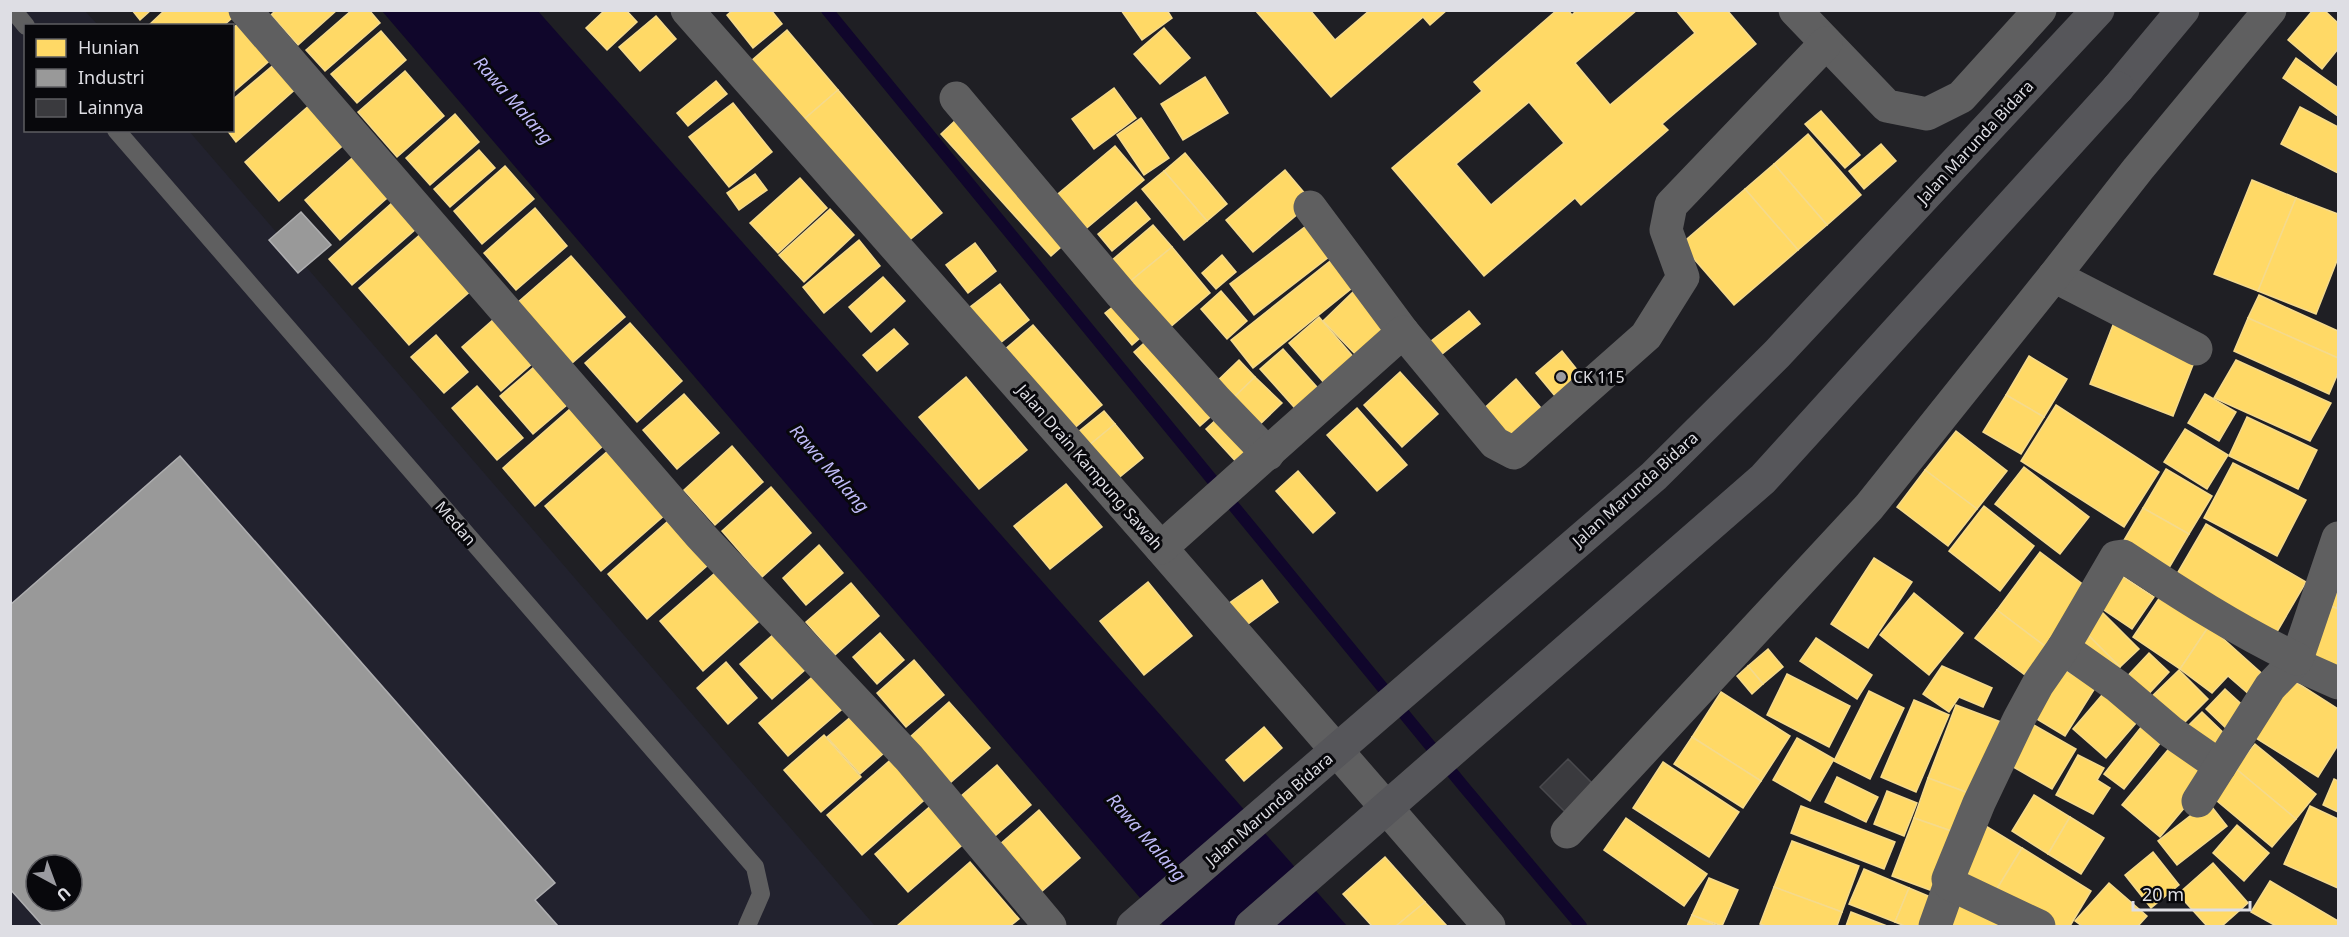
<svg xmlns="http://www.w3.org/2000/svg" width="2349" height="937" viewBox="0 0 2349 937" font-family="'Noto Sans',sans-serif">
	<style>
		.built { fill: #22222e; fill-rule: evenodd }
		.water { fill: #10062b }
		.homes { fill: #ffd966; stroke: #f5da8c; stroke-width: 1.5; fill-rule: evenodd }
		.industry { fill: #999; stroke: #aeaeb0; stroke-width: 1.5; fill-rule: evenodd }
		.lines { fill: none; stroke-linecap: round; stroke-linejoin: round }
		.stream { stroke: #10062b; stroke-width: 12 }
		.building { fill: #3a3a3e; stroke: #49494d; stroke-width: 1.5 }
		.lane { stroke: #5f5f60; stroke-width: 18 }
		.street { stroke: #5f5f60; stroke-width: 33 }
		.primary { stroke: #56565a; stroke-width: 33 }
		.primary-bridge { stroke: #56565a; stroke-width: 33 }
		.poi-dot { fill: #9b9ba1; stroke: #08080c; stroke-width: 2 }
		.labels { text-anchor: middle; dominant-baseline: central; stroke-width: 6; stroke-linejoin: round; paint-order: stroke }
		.street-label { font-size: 16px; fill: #dedee4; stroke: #08080c }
		.poi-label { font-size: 16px; fill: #dedee4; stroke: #08080c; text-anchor: start }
		.water-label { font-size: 18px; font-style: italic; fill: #bfbaf7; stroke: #08080c }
	</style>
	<rect width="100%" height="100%" fill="#1f1f24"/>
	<path class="built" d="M 10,11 L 85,11 L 98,25 L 26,26 L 26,130 L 189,131 L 875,926 L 11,926 ZM 36,865 L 72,865 L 72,901 L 36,901 Z"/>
	<polygon class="water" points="382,11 538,11 1347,926 1164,926"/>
	<g class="homes">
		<polygon points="132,10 151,10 140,20"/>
		<polygon points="165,10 240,10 240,11 223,26 148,26"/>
		<polygon points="276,10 337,10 298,45 271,15"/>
		<polygon points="352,10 369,10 380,23 325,71 306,50"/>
		<polygon points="605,10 626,10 637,22 607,50 586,28"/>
		<polygon points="733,10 771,10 782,24 753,48 727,15"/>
		<polygon points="1121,10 1167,10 1172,18 1142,40"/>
		<polygon points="1255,10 1310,10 1335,40 1370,10 1447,10 1430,25 1423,17 1331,97"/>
		<path d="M 1557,10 L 1568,10 L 1572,15 L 1577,10 L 1637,10 L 1575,63 L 1610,105 L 1695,33 L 1676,10 L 1727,10 L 1756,44 L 1662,124 L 1668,130 L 1581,205 L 1575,198 L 1484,276 L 1392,168 L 1482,91 L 1474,82 ZM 1529,102 L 1564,143 L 1491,205 L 1456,164 Z"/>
		<polygon points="2313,10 2324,10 2338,23 2338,49 2322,69 2288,40"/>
		<polygon points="656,16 676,39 640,71 619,47"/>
		<polygon points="242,20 274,57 232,93 232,29"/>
		<polygon points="1164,28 1190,58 1160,84 1134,54"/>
		<polygon points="787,30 838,90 802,121 751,61"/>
		<polygon points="381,31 406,60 357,103 331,74"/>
		<polygon points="2296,58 2338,88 2338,116 2283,78"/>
		<polygon points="277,62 299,86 236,142 227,130 232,130 232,100"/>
		<polygon points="405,71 444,116 397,157 358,112"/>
		<polygon points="1205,77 1228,113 1183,140 1161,104"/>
		<polygon points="716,81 727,94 688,126 677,113"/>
		<polygon points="1114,88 1136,118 1094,149 1072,119"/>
		<polygon points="838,90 942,213 906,243 802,121"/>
		<polygon points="312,103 347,142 279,201 245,162"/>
		<polygon points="733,103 772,152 729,187 689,137"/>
		<polygon points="2300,107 2338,127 2338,173 2281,144"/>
		<polygon points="1821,111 1860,155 1845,168 1805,124"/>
		<polygon points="455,114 479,142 430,185 406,158"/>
		<polygon points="960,116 1070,239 1051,256 941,134"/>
		<polygon points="1141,118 1169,158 1144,175 1117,135"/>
		<polygon points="1808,134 1861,195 1827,225 1774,164"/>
		<polygon points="1881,144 1896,161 1864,189 1849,171"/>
		<polygon points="1115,146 1144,180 1082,232 1053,198"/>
		<polygon points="479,150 495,168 450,207 434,189"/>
		<polygon points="360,151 395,191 340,240 305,200"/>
		<polygon points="1185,153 1227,204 1207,221 1164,171"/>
		<polygon points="1774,164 1827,225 1798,250 1745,189"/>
		<polygon points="505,166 534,199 482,244 454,211"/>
		<polygon points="1285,170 1312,202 1253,252 1226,220"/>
		<polygon points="1164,171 1207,221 1184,240 1142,189"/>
		<polygon points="755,174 767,190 739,210 727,193"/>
		<polygon points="800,178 827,208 778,253 750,223"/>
		<polygon points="2252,180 2296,198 2258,291 2214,274"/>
		<polygon points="1745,189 1798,250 1734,305 1681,244"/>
		<polygon points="2296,198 2338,214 2338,258 2316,314 2258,291"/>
		<polygon points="393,202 416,229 352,285 329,259"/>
		<polygon points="1136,202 1150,219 1112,251 1098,234"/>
		<polygon points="535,208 567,246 516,290 484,253"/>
		<polygon points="830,209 854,235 804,282 779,255"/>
		<polygon points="1310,223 1334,253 1254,315 1230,284"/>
		<polygon points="1153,225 1172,247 1122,288 1104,267"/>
		<polygon points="423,232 473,289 409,345 359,288"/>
		<polygon points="859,240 880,266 824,313 803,287"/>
		<polygon points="975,243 996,271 968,293 946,265"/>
		<polygon points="1172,247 1210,293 1161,335 1122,288"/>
		<polygon points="1339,254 1361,281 1253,368 1231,340"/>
		<polygon points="1222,255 1236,272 1216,289 1202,273"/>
		<polygon points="571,256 625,317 571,364 517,303"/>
		<polygon points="883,277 905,301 871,332 849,307"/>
		<polygon points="1000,284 1029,320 994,348 965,311"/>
		<polygon points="1355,290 1391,326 1359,358 1323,321"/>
		<polygon points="1221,291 1247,321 1227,339 1201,309"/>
		<polygon points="2259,295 2338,331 2338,358 2248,318"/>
		<polygon points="1120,301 1147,332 1132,345 1105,313"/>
		<polygon points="1469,311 1480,324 1437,358 1426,345"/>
		<polygon points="502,312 541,356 501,391 462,347"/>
		<polygon points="1319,317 1362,367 1333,393 1289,343"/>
		<polygon points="2248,318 2338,358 2338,373 2329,394 2234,351"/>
		<polygon points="2115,320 2198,352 2173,416 2090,384"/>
		<polygon points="630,323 682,381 637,422 585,363"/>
		<polygon points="1033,325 1102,405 1065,436 996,357"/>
		<polygon points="894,329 908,344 877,371 863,355"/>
		<polygon points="436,335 468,372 444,393 411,357"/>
		<polygon points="1151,337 1217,411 1200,426 1134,352"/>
		<polygon points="1283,349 1324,395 1301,415 1260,369"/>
		<polygon points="1562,351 1586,381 1560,402 1536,373"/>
		<polygon points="2029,356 2067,379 2044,417 2006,395"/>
		<polygon points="1239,360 1255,377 1228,403 1212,386"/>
		<polygon points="2236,360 2331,403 2310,441 2214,398"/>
		<polygon points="541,361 574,399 533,434 500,396"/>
		<polygon points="1400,372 1438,414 1402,447 1364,405"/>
		<polygon points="966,377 1027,450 979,489 919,417"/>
		<polygon points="1255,377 1282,403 1254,430 1228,403"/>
		<polygon points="1516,379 1547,415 1509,448 1479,413"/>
		<polygon points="477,386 523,438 497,460 452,408"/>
		<polygon points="684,394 719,433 677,469 643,430"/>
		<polygon points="2205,394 2236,412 2219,441 2188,423"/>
		<polygon points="2006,395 2044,417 2021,454 1983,432"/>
		<polygon points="579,401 612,438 535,506 503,468"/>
		<polygon points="2056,405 2159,472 2124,527 2021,461"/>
		<polygon points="1357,408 1407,465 1377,491 1327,435"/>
		<polygon points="1104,411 1115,424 1082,451 1072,437"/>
		<polygon points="1222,414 1256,452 1240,466 1206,429"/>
		<polygon points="2247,417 2317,450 2298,489 2229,456"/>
		<polygon points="1115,424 1143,458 1110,485 1082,451"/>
		<polygon points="2185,429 2228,455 2207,489 2164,462"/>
		<polygon points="1956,431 2007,471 1977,509 1925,470"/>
		<polygon points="732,446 763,482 715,525 684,490"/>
		<polygon points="610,449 666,514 601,571 545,506"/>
		<polygon points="2233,463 2306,500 2277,556 2204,518"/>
		<polygon points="2024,467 2089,517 2060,554 1995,504"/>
		<polygon points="2166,469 2212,496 2189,534 2143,508"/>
		<polygon points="1925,470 1977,509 1948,546 1897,507"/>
		<polygon points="1298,471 1335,513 1313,533 1276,491"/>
		<polygon points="1066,484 1102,527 1050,569 1014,526"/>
		<polygon points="771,487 811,533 762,577 722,531"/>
		<polygon points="1984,506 2034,546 2000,591 1949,551"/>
		<polygon points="2143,508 2189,534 2166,573 2120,547"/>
		<polygon points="676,514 716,558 647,619 608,574"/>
		<polygon points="2206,524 2306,582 2274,637 2174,579"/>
		<polygon points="819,545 843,573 806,605 783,578"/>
		<polygon points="2040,552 2089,589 2046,647 1997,610"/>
		<polygon points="1874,558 1912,582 1868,648 1831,624"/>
		<polygon points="723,566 766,615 703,671 660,621"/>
		<polygon points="2119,574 2154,597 2132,629 2098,606"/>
		<polygon points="2338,578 2338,609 2327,604"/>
		<polygon points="1262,580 1278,602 1244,627 1228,604"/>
		<polygon points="1148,582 1192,636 1144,675 1100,621"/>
		<polygon points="851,583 879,616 835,655 806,622"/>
		<polygon points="1914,593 1963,633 1929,675 1880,635"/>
		<polygon points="2162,594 2209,626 2180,669 2133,637"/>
		<polygon points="2327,604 2338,609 2338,667 2305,652"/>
		<polygon points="1997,610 2046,647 2025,675 1975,638"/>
		<polygon points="2100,610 2139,649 2120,667 2081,628"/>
		<polygon points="783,626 814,662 772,699 740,664"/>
		<polygon points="2209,626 2267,678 2251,696 2228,676 2212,693 2180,669"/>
		<polygon points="2081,628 2120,667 2109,678 2071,639"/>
		<polygon points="880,633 904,660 877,684 853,657"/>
		<polygon points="1816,638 1872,675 1857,699 1800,661"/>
		<polygon points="1768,649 1783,667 1763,684 1748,666"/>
		<polygon points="2149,653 2169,672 2142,701 2121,683"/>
		<polygon points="914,660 944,695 906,727 877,693"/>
		<polygon points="726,662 757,698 728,724 697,688"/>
		<polygon points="1748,666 1763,684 1752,694 1737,676"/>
		<polygon points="1942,666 1992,688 1983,707 1959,697 1949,712 1923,694"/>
		<polygon points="2061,667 2095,688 2065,736 2030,715"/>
		<polygon points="2179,670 2208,699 2175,732 2146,702"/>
		<polygon points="818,672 847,705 788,756 759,723"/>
		<polygon points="1787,674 1850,706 1829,747 1767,715"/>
		<polygon points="2288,677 2338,709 2338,745 2318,777 2251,735"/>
		<polygon points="2108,688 2142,716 2106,758 2073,729"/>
		<polygon points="2225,689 2250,712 2230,732 2206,709"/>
		<polygon points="1869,691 1904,708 1870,779 1834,761"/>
		<polygon points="1721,692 1790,736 1761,781 1692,737"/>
		<polygon points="1914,700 1949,715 1916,792 1881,777"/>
		<polygon points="949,702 990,748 950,783 910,737"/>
		<polygon points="1956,705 2001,722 1974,795 1928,778"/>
		<polygon points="860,709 892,746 860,774 827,737"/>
		<polygon points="2202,712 2231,740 2216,756 2187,727"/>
		<polygon points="2032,724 2076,749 2052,789 2008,764"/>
		<polygon points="2142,726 2162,741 2124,789 2104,774"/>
		<polygon points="1264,727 1282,748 1244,781 1226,760"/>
		<polygon points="824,735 861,777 821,812 784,770"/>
		<polygon points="1692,737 1761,781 1743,808 1674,764"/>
		<polygon points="1797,738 1834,759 1810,801 1773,780"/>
		<polygon points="2177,739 2215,771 2160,837 2122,805"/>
		<polygon points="2255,744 2316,794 2296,819 2235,768"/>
		<polygon points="2078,755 2104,768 2097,780 2110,788 2093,814 2056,795"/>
		<polygon points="895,756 930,795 862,855 827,815"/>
		<polygon points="1663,762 1739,812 1709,857 1633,808"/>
		<polygon points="997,765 1031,805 995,836 961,796"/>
		<polygon points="2235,768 2296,819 2272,847 2211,796"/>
		<polygon points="1837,777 1878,797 1866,822 1825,802"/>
		<polygon points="1928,778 1974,795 1960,834 1914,818"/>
		<polygon points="2334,779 2338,781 2338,812 2323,805"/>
		<polygon points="1887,791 1917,803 1904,836 1874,824"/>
		<polygon points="2034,795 2070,817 2048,854 2012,831"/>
		<polygon points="2208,802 2227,826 2177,865 2158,841"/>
		<polygon points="934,803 967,841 908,892 875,854"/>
		<polygon points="1801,806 1895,842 1884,869 1791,833"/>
		<polygon points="2310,806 2338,819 2338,888 2284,864"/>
		<polygon points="1039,810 1080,858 1040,893 999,845"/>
		<polygon points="2070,817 2104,838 2081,874 2048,854"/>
		<polygon points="1626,818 1707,874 1684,906 1604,850"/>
		<polygon points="1914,818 1960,834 1938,893 1892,876"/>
		<polygon points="1984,825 2022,848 1995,892 1956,868"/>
		<polygon points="2237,825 2269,853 2244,881 2213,853"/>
		<polygon points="1792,841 1859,866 1842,912 1774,887"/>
		<polygon points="2022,848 2091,891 2070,926 2051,926 1995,892"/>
		<polygon points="2153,852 2179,885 2151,908 2125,875"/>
		<polygon points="1385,857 1425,902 1396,926 1372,926 1343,894"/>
		<polygon points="970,862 1019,919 1010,926 897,926"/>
		<polygon points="2213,863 2248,903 2222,926 2207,926 2178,894"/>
		<polygon points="1864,869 1909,888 1895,922 1849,904"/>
		<polygon points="1709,878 1738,890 1722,926 1692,915"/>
		<polygon points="2270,881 2338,921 2338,926 2276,926 2251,912"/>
		<polygon points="2109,883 2147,916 2138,926 2082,926 2075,921"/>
		<polygon points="1774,887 1842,912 1837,926 1766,926 1760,924"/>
		<polygon points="1909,888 1940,901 1929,926 1905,926 1895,922"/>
		<polygon points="1959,899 2008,926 1946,926"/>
		<polygon points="1425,902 1447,926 1396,926"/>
		<polygon points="1851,912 1887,926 1846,926"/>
		<polygon points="1692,915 1718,926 1687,926"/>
	</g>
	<g class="industry">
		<polygon points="301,212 331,245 298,273 269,240"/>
		<path d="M 180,456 L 555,883 L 535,900 L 558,926 L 43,926 L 10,889 L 10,605 ZM 36,865 L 72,865 L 72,901 L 36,901 Z"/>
	</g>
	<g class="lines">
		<polyline class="stream" points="827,10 1464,787 1581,926"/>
	</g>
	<polygon class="building" points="1568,759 1593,784 1565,812 1540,787"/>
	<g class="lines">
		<g class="lane">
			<polyline points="13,10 26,26"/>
			<polyline points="116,130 755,867 761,894 747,926"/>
		</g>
		<g class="street">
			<polyline points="245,10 700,535 909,758 1050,926"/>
			<polyline points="687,10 1161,548 1489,926"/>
			<polyline points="1795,10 1887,106 1927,114 1961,97 2040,10"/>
			<polyline points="956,98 1121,294 1217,401 1268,454"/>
			<polyline points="1310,207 1403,332"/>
			<polyline points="2054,276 2196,349"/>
			<polyline points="1161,548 1403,332 1495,443 1514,453 1646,336 1683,277 1666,230 1671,205 1826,43"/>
			<polyline points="2063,648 2117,686 2171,732 2220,766"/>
			<polyline points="2297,659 2302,667 2338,683"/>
			<polyline points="2198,801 2270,687 2297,659 2338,538"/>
			<polyline points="1567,832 1869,507 2054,276 2138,169 2270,10"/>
			<polyline points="1935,926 1950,884"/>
			<path d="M 2039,926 L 1950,884 L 1948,879 L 1979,803 L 2019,719 L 2038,684 L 2063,648 L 2116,557 L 2123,556 C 2179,593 2236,630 2297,659"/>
		</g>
		<polyline class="primary" points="2118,88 2183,10"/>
		<g class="primary-bridge">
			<polyline points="1133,926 1654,476 1777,354 2098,10"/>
			<polyline points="1251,926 1763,479 2118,88"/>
		</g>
	</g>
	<circle class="poi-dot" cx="1561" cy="377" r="6"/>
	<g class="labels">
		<g class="street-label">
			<text transform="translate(1975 142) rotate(-47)">Jalan Marunda Bidara</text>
			<text transform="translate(1090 467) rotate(49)">Jalan Drain Kampung Sawah</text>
			<text transform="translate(1635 489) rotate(-42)">Jalan Marunda Bidara</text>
			<text transform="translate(456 523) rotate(49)">Medan</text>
			<text transform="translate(1269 809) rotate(-41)">Jalan Marunda Bidara</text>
		</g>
		<g class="poi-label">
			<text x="1573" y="377">CK 115</text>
		</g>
		<g class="water-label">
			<text transform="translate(514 100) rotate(49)">Rawa Malang</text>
			<text transform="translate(830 468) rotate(49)">Rawa Malang</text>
			<text transform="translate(1147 837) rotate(49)">Rawa Malang</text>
		</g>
	</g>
	<rect width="2349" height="937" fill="none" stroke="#dedee4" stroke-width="24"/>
	<rect x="24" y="24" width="210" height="108" fill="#08080c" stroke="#5e5e62" stroke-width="1.5"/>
	<rect x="36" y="39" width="30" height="18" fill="#ffd966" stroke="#5e5e62" stroke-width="1.5"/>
	<text x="78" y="54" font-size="18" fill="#dedee4">Hunian</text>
	<rect x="36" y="69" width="30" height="18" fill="#999999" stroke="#5e5e62" stroke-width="1.5"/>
	<text x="78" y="84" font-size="18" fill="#dedee4">Industri</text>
	<rect x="36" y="99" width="30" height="18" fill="#3a3a3e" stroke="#5e5e62" stroke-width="1.5"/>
	<text x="78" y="114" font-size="18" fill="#dedee4">Lainnya</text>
	<g transform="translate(54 883) rotate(139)"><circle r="28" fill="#08080c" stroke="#5e5e62" stroke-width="1.5"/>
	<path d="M0-4.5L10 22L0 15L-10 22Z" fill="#9b9ba1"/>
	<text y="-9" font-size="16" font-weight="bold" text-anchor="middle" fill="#dedee4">U</text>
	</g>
	<path d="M2133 901v9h117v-9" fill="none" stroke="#dedee4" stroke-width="3"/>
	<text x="2142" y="901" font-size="18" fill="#dedee4" stroke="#08080c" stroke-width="4.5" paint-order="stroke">20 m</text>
</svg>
